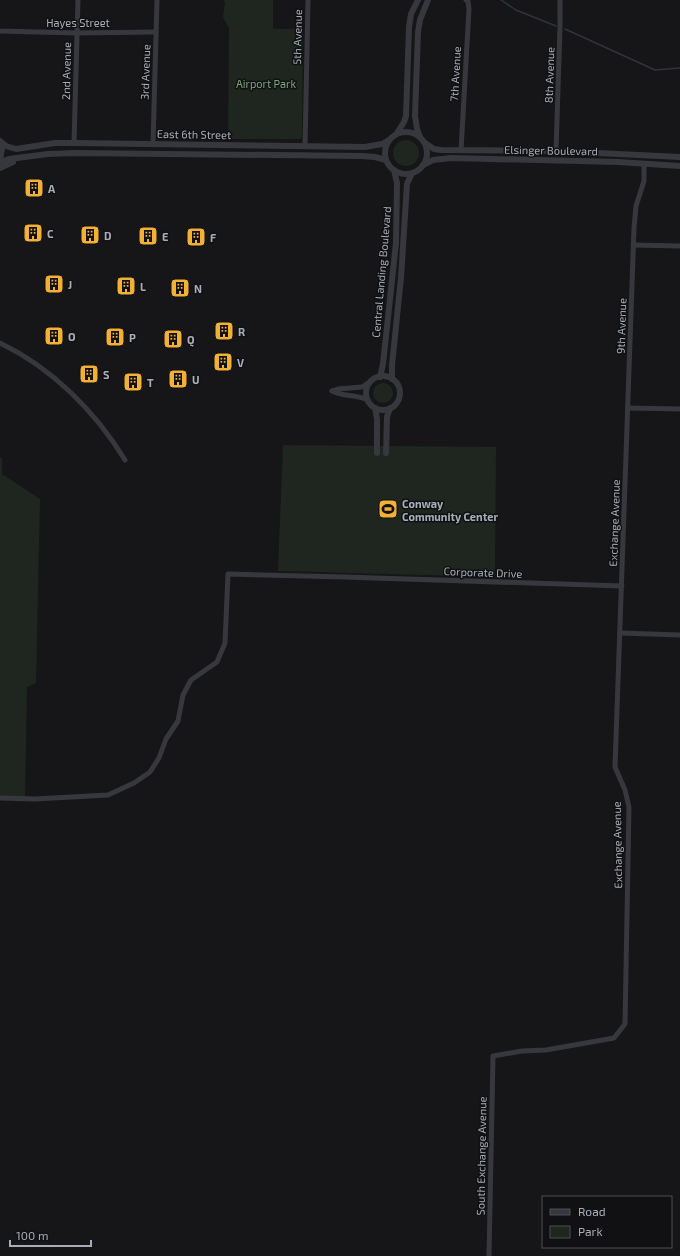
<svg xmlns="http://www.w3.org/2000/svg" width="680" height="1256" viewBox="0 0 680 1256" font-family="'Exo 2',sans-serif">
	<style>
		.green { fill: #1e261f }
		.lines { fill: none; stroke-linecap: round; stroke-linejoin: round }
		.stream { stroke: #2c353c; stroke-width: 1.5 }
		.minor { stroke: #37383d; stroke-width: 5 }
		.tertiary { stroke: #37383d; stroke-width: 6 }
		.labels { text-anchor: middle; dominant-baseline: central; stroke-width: 3; stroke-linejoin: round; paint-order: stroke }
		.street-label { font-size: 11px; fill: #a8adb8; stroke: #111113 }
		.park-label { font-size: 11px; fill: #7fa381; stroke: #111113 }
		.poi-label { font-size: 11px; font-weight: bold; fill: #a8adb8; stroke: #111113; text-anchor: start }
	</style>
	<rect width="100%" height="100%" fill="#161618"/>
	<g class="green">
		<polygon points="223,0 273,0 273,29 303,29 302,137 300,139 228,139 229,28 223,17 225,2"/>
		<circle cx="406" cy="153" r="13"/>
		<circle cx="383" cy="393" r="10"/>
		<polygon points="283,445 496,447 495,577 278,571"/>
		<polygon points="0,458 2,458 2,474 40,499 36,683 27,687 25,798 0,798"/>
	</g>
	<g class="lines">
		<g class="stream">
			<polyline points="501,0 516,10 556,26"/>
			<polyline points="565,29 655,70 680,68"/>
		</g>
		<g class="minor">
			<polyline points="0,31 77,33 156,32"/>
			<polyline points="74,143 78,0"/>
			<polyline points="153,144 157,0"/>
			<polyline points="305,146 308,0"/>
			<polyline points="461,150 469,9 468,1 466,0"/>
			<polyline points="556,151 560,27 560,0"/>
			<polyline points="633,245 680,246"/>
			<path d="M 0,343 C 52,368 95,411 125,460"/>
			<polyline points="332,391 338,389 362,387 371,381"/>
			<path d="M 332,391 C 343,397 356,394 368,400"/>
			<polyline points="628,408 680,409"/>
			<polyline points="620,633 680,635"/>
			<polyline points="0,798 35,799 108,795 134,783 150,772 159,758 166,739 178,721 183,695 191,680 217,662 225,643 228,574 344,577 622,586"/>
			<polyline points="489,1256 493,1056 522,1051 546,1050 614,1038 625,1024 629,807 625,790 615,767 634,228 636,206 644,181 644,164"/>
		</g>
		<g class="tertiary">
			<circle cx="406" cy="153" r="21"/>
			<polyline points="397,133 404,122 406,116 409,27 411,14 418,0"/>
			<polyline points="420,137 417,129 415,116 418,32 420,20 428,0"/>
			<polyline points="0,141 6,146 16,149 55,143 74,143 365,147 382,144 389,140"/>
			<polyline points="0,142 2,149 0,159"/>
			<polyline points="425,143 434,149 441,150 556,151 680,157"/>
			<polyline points="0,162 9,159 48,154 76,153 362,156 375,157 386,160"/>
			<polyline points="423,165 433,160 451,158 618,162 680,166"/>
			<polyline points="0,168 13,162"/>
			<circle cx="383" cy="393" r="17"/>
			<polyline points="380,377 383,364 396,243 397,183 394,170"/>
			<polyline points="392,379 392,365 401,278 407,184 412,173"/>
			<polyline points="375,408 377,419 377,453"/>
			<polyline points="386,453 387,417 390,408"/>
		</g>
	</g>
	<defs>
		<g id="building-square" transform="scale(1)"><rect x="-9" y="-9" width="18" height="18" rx="4" fill="#f2b134" stroke="#111113"/><path d="M-4-6H4V6H1V3H-1V6H-4ZM-2.5-4.3h1.7v1.8h-1.7ZM.8-4.3h1.7v1.8H.8ZM-2.5-1h1.7V.8h-1.7ZM.8-1h1.7V.8H.8Z" fill="#111"/></g>
		<g id="stadium-square" transform="scale(1)"><rect x="-9" y="-9" width="18" height="18" rx="4" fill="#f2b134" stroke="#111113"/><path d="M0-5a6.5 5 0 1 0 0 10a6.5 5 0 1 0 0-10ZM-3.5-1.8h7v3.6h-7Z" fill="#111"/></g>
	</defs>
	<g fill-rule="evenodd">
		<use href="#building-square" x="34" y="188"/>
		<use href="#building-square" x="33" y="233"/>
		<use href="#building-square" x="90" y="235"/>
		<use href="#building-square" x="148" y="236"/>
		<use href="#building-square" x="196" y="237"/>
		<use href="#building-square" x="54" y="284"/>
		<use href="#building-square" x="126" y="286"/>
		<use href="#building-square" x="180" y="288"/>
		<use href="#building-square" x="224" y="331"/>
		<use href="#building-square" x="54" y="336"/>
		<use href="#building-square" x="115" y="337"/>
		<use href="#building-square" x="173" y="339"/>
		<use href="#building-square" x="223" y="362"/>
		<use href="#building-square" x="89" y="374"/>
		<use href="#building-square" x="178" y="379"/>
		<use href="#building-square" x="133" y="382"/>
		<use href="#stadium-square" x="388" y="509"/>
	</g>
	<g class="labels">
		<g class="street-label">
			<text x="78" y="22">Hayes Street</text>
			<text transform="translate(297 37) rotate(-89)">5th Avenue</text>
			<text transform="translate(66 71) rotate(-89)">2nd Avenue</text>
			<text transform="translate(145 72) rotate(-88)">3rd Avenue</text>
			<text transform="translate(455 74) rotate(-87)">7th Avenue</text>
			<text transform="translate(549 75) rotate(-88)">8th Avenue</text>
			<text transform="translate(194 134) rotate(1)">East 6th Street</text>
			<text transform="translate(551 150) rotate(1)">Elsinger Boulevard</text>
			<text transform="translate(381 272) rotate(-85)">Central Landing Boulevard</text>
			<text transform="translate(621 326) rotate(-88)">9th Avenue</text>
			<text transform="translate(614 523) rotate(-88)">Exchange Avenue</text>
			<text transform="translate(483 572) rotate(2)">Corporate Drive</text>
			<text transform="translate(617 845) rotate(-91)">Exchange Avenue</text>
			<text transform="translate(481 1156) rotate(-89)">South Exchange Avenue</text>
		</g>
		<g class="park-label">
			<text x="266" y="83">Airport Park</text>
		</g>
		<g class="poi-label">
			<text x="48" y="188">A</text>
			<text x="47" y="233">C</text>
			<text x="104" y="235">D</text>
			<text x="162" y="236">E</text>
			<text x="210" y="237">F</text>
			<text x="68" y="284">J</text>
			<text x="140" y="286">L</text>
			<text x="194" y="288">N</text>
			<text x="238" y="331">R</text>
			<text x="68" y="336">O</text>
			<text x="129" y="337">P</text>
			<text x="187" y="339">Q</text>
			<text x="237" y="362">V</text>
			<text x="103" y="374">S</text>
			<text x="192" y="379">U</text>
			<text x="147" y="382">T</text>
			<text x="402" y="503">Conway<tspan x="402" dy="13">Community Center</tspan></text>
		</g>
	</g>
	<rect x="542" y="1196" width="130" height="52" fill="#111113" stroke="#4d4f55"/>
	<rect x="550" y="1209" width="20" height="6" fill="#37383d" stroke="#4d4f55"/>
	<text x="578" y="1216" font-size="12" fill="#a8adb8">Road</text>
	<rect x="550" y="1226" width="20" height="12" fill="#1e261f" stroke="#4d4f55"/>
	<text x="578" y="1236" font-size="12" fill="#a8adb8">Park</text>
	<path d="M10 1240v6h81v-6" fill="none" stroke="#a8adb8" stroke-width="2"/>
	<text x="16" y="1240" font-size="12" fill="#a8adb8" stroke="#111113" stroke-width="3" paint-order="stroke">100 m</text>
</svg>
